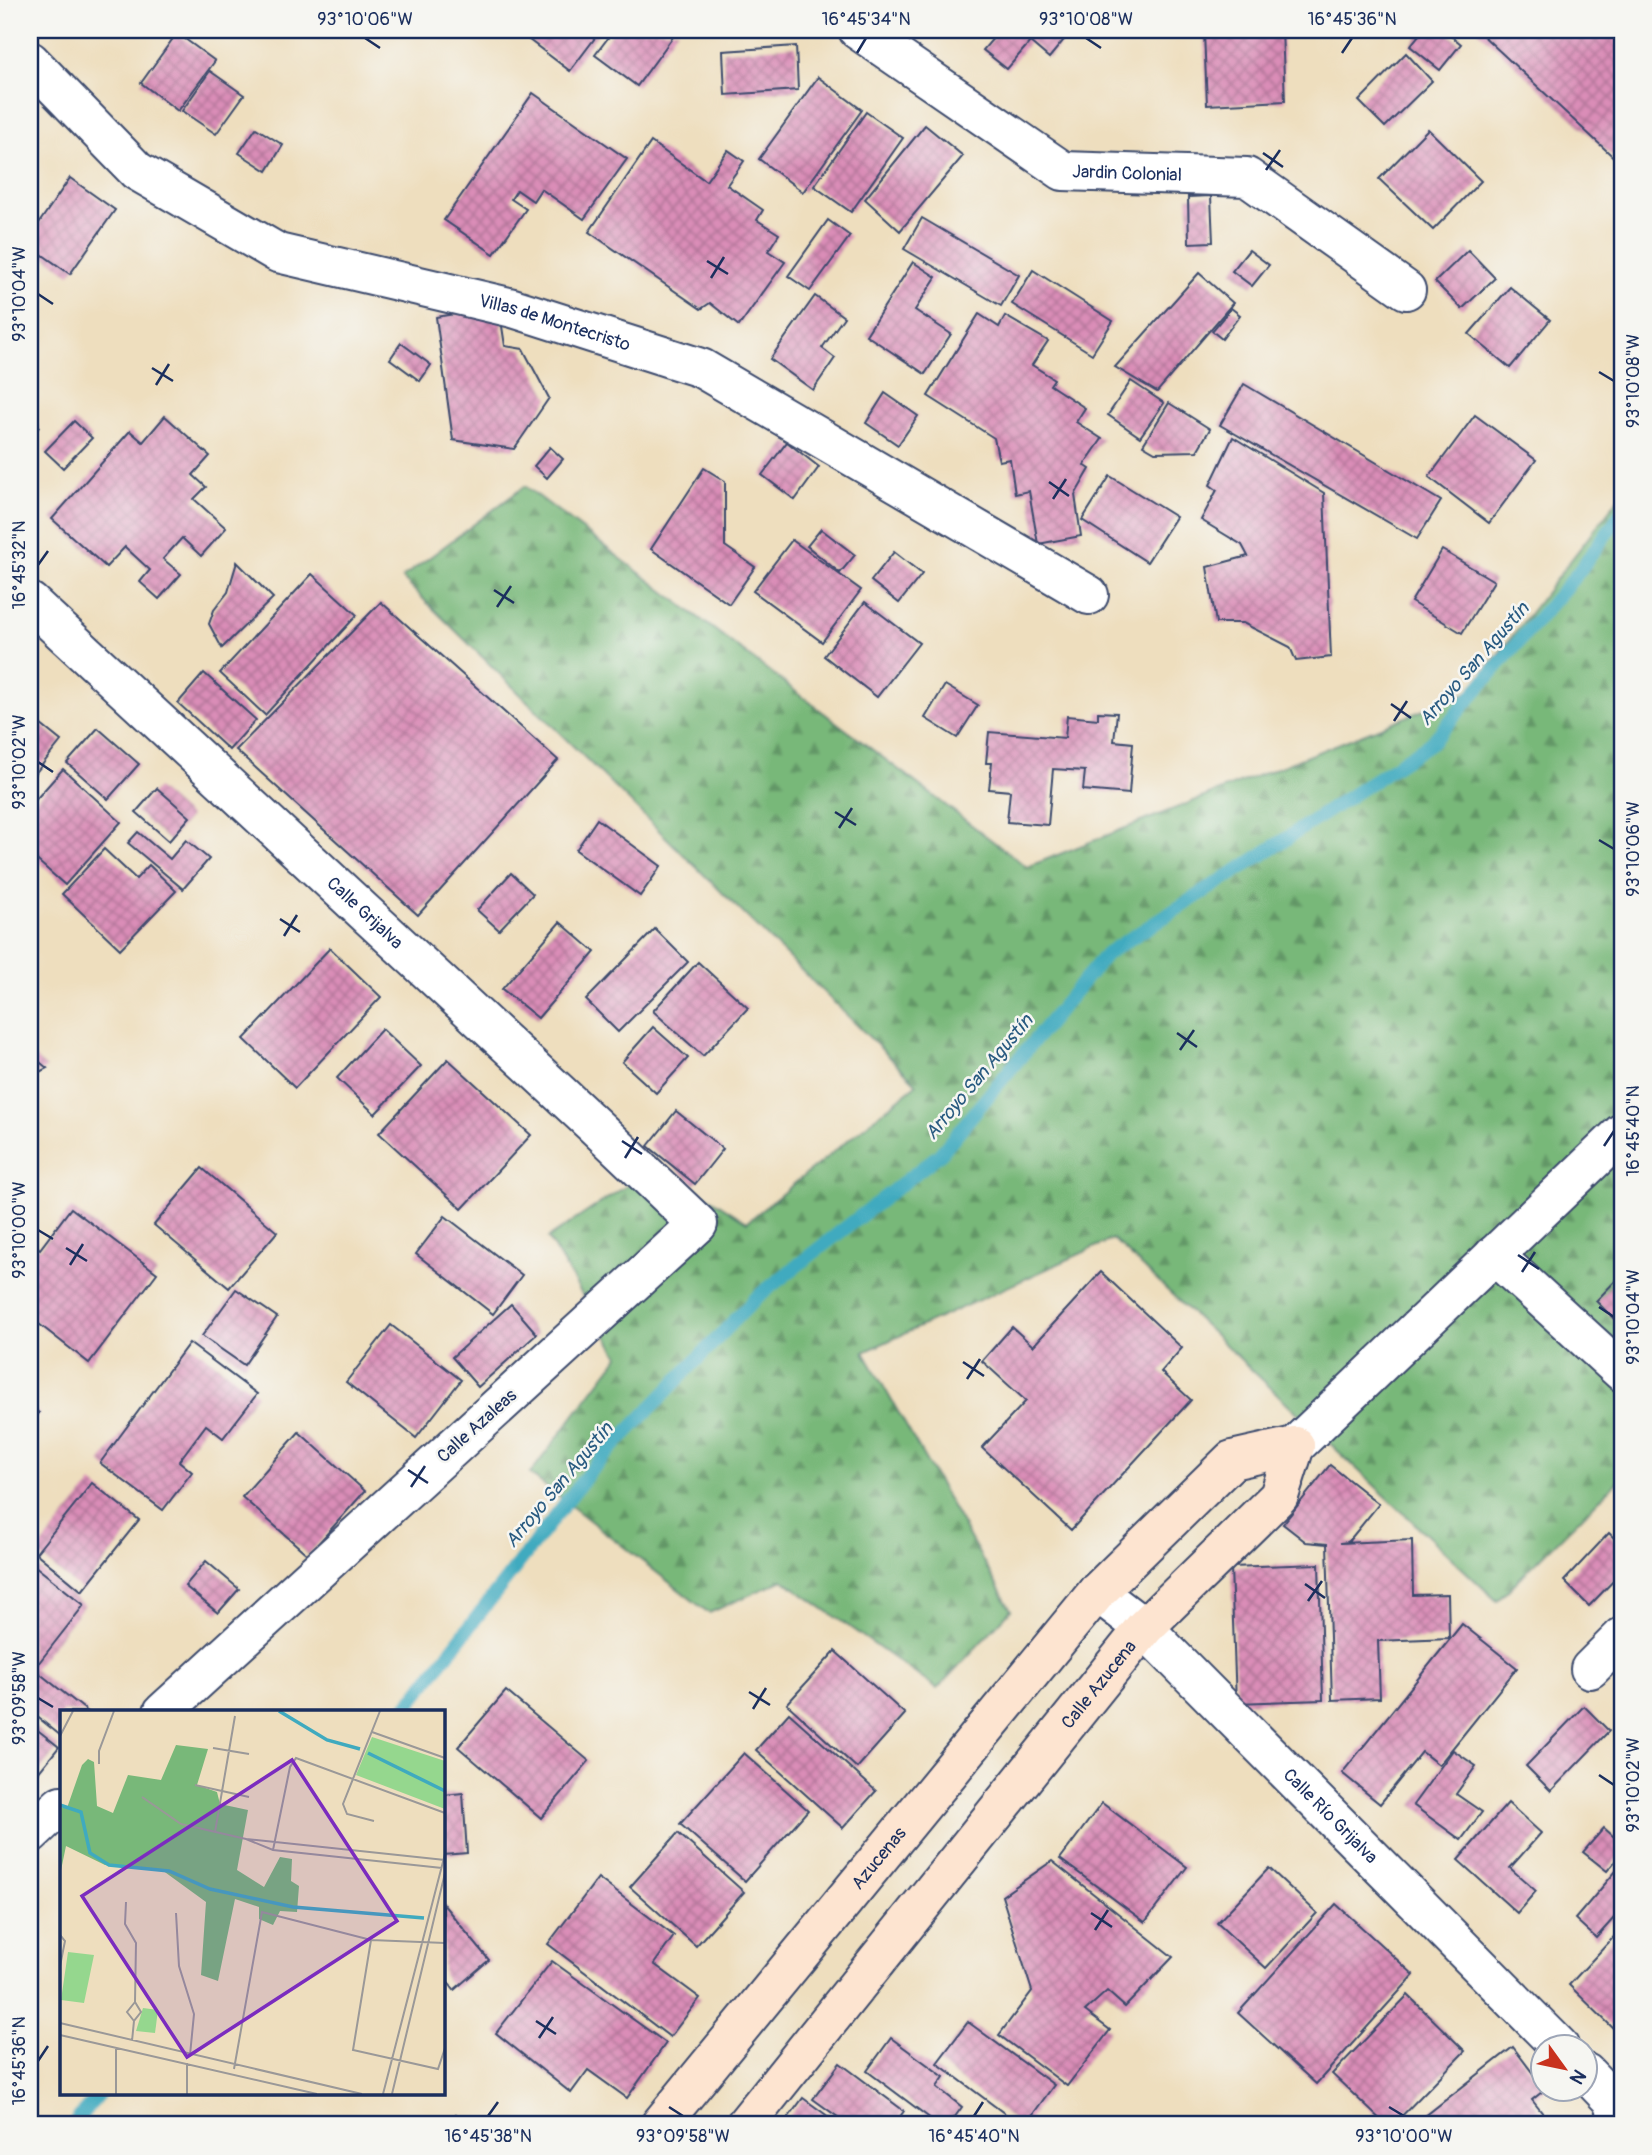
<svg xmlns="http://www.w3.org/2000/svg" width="1652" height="2155" viewBox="0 0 1652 2155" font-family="Pangolin,sans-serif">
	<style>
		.forest { fill: url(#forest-firs); stroke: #4a746c; stroke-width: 2 }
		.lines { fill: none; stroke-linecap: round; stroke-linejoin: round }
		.stream { stroke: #3faabf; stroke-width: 14 }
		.building { fill: url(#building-cross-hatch) }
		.street-casing { stroke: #3b496c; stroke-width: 42 }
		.secondary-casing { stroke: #3b496c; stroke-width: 42 }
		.street { stroke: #fff; stroke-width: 38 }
		.secondary { stroke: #fde4d0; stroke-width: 38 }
		.ticks { fill: none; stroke: #1b2f5e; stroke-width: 2.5 }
		.labels { text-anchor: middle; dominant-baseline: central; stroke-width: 5; stroke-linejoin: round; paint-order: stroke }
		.street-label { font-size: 18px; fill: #1b2f5e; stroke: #f6f6f2 }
		.water-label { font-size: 19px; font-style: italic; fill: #285a80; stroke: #f6f6f2 }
		.inset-river { fill: none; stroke: #3faabf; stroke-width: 3.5 }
		.inset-road { fill: none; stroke: #9a9898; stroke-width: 2 }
		.view { fill: #7b2cbf; fill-opacity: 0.15; stroke: #7b2cbf; stroke-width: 3.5 }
		.inset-edge { fill: none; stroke: #1b2f5e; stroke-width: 3.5 }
		.neatline { fill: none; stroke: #1b2f5e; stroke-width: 2.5 }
		.ticks-label { font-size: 18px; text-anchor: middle; fill: #1b2f5e }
	</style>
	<defs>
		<pattern id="forest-firs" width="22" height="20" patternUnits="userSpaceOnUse" patternTransform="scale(1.75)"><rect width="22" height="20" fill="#78b879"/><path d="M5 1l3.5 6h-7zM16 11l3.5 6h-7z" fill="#629666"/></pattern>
		<pattern id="building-cross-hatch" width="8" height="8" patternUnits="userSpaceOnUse" patternTransform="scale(1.75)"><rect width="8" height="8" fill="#da8db7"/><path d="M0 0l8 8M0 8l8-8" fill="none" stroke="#b07498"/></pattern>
	</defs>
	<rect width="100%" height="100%" fill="#f6f6f2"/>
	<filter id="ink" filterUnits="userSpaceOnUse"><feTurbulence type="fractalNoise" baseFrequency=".0143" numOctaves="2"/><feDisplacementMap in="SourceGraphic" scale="14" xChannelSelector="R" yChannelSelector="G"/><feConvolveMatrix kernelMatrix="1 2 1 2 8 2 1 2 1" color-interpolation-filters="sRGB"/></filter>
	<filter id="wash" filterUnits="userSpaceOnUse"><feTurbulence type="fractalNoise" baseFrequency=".00686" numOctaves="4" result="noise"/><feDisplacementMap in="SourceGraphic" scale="28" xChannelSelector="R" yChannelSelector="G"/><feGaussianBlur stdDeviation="1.57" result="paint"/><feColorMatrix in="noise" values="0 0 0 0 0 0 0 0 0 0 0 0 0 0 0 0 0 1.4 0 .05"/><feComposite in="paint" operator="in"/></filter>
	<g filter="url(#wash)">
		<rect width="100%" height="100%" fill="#eedebe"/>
		<polygon class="forest" points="525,486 1027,867 1469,692 1622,494 1622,1477 1497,1601 1113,1239 864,1352 1011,1610 937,1689 783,1580 709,1613 530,1474 619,1356 548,1238 658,1165 747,1222 917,1084 402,578"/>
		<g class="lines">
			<g class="stream">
				<polyline points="403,1712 591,1470 757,1297 940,1154 1106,954 1260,856 1432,742 1577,574 1622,512"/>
				<polyline points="73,2125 99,2094"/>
			</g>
		</g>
		<g id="blocks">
			<g class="building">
				<polygon points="516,30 601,30 570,71"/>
				<polygon points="614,30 678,30 637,86 595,55"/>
				<polygon points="1000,30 1072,30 1049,58 1030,42 1007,69 983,50"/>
				<polygon points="1243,30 1282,30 1285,101 1207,105 1204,32"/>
				<polygon points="1423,30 1444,30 1461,44 1440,70 1410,46"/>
				<polygon points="1477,30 1622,30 1622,165"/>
				<polygon points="177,33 215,61 178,111 141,83"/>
				<polygon points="796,46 798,90 725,95 723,51"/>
				<polygon points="1406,53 1432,81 1385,127 1359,101"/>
				<polygon points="210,71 244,95 216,134 182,111"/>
				<polygon points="818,77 862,110 803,192 759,159"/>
				<polygon points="533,93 627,159 584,219 541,189 533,201 517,190 511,199 526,209 494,254 444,220"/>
				<polygon points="866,112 903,138 851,212 814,186"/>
				<polygon points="925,125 963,156 900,231 865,199"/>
				<polygon points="256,128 283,145 267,171 239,153"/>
				<polygon points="1428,129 1481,181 1433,230 1379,179"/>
				<polygon points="651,142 706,181 728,150 744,161 727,185 763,210 757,220 779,234 768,251 785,262 739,326 710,303 701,309 589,232"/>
				<polygon points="70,178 115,210 70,274 30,246 30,236"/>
				<polygon points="1211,196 1213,242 1189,243 1188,197"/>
				<polygon points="922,218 1019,275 1001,306 904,249"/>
				<polygon points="828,220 850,236 810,291 788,276"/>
				<polygon points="1249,250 1269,265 1252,286 1232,271"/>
				<polygon points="1468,250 1495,278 1462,309 1435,282"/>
				<polygon points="913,262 936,277 915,310 951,334 925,374 866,335"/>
				<polygon points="1033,270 1113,321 1092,354 1012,304"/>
				<polygon points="1199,273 1233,303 1157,392 1115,367"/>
				<polygon points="1510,287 1550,320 1510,368 1469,334"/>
				<polygon points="815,296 844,317 822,348 835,358 813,390 770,359"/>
				<polygon points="499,307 505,346 523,349 549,398 514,449 453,440 436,317"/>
				<polygon points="1231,308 1240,315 1222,339 1212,331"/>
				<polygon points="979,314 999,327 1005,316 1048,341 1032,365 1054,379 1050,385 1085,408 1076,422 1102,439 1084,465 1090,469 1075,495 1081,536 1038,544 1029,491 1015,494 1010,459 999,461 994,438 928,396"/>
				<polygon points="401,343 431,365 420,381 390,359"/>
				<polygon points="1131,381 1164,403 1140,437 1108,415"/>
				<polygon points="1244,384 1441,501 1417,539 1220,425"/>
				<polygon points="885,393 918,416 898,445 866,423"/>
				<polygon points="1169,403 1210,429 1197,451 1155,452 1143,445"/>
				<polygon points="1475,415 1536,460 1489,523 1429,477"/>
				<polygon points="165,416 210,456 193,475 206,487 194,499 226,528 201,556 182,538 163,559 181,574 159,599 140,582 150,570 125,547 106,567 52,519 130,431 143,442"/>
				<polygon points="30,420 39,427 30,439"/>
				<polygon points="74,421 92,438 63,468 45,451"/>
				<polygon points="1233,437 1324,493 1331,657 1296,661 1290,647 1243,623 1216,623 1207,567 1248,556 1242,545 1201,520 1217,490 1210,485"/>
				<polygon points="787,442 819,467 795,500 762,475"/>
				<polygon points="550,447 563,459 547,478 534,466"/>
				<polygon points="704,468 725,481 725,546 755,567 729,604 651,549"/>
				<polygon points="1110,476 1176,517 1147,562 1082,520"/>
				<polygon points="821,529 855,555 840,573 807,546"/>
				<polygon points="792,540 861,590 822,642 753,591"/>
				<polygon points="1442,550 1494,581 1462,633 1411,602"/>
				<polygon points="894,552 922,574 899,603 871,581"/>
				<polygon points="237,562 273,598 222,648 209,624 214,610 228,592"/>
				<polygon points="312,574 357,615 265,715 220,673"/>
				<polygon points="381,602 558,760 418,915 236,750"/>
				<polygon points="865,602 919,643 877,697 824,656"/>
				<polygon points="204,673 256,720 229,750 178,703"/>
				<polygon points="945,685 978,705 957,738 925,718"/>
				<polygon points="1098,712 1117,713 1114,741 1133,743 1129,794 1083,790 1085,771 1053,769 1048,825 1007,822 1010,791 989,789 992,763 986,763 989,732 1065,738 1067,716 1098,719"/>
				<polygon points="30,716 61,741 30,780"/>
				<polygon points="98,728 139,764 108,799 67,763"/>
				<polygon points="63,769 121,822 65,885 30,854 30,806"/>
				<polygon points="157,788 190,817 169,841 136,812"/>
				<polygon points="597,819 661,866 640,896 576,850"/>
				<polygon points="138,832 170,859 186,840 209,859 183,889 128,843"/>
				<polygon points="104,849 136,879 149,865 176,891 120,949 62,894"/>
				<polygon points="511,873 533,894 499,930 477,910"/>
				<polygon points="560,922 595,952 538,1018 502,989"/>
				<polygon points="655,929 688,962 618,1032 586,1000"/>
				<polygon points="330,948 381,997 295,1088 244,1039"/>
				<polygon points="698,962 748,1008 703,1056 653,1011"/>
				<polygon points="653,1027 688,1058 656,1093 622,1062"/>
				<polygon points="382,1029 421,1066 375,1114 337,1078"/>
				<polygon points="30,1054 47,1068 30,1077"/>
				<polygon points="448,1059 531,1135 462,1209 379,1133"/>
				<polygon points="676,1111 723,1149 695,1184 648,1146"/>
				<polygon points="202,1168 277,1232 229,1288 154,1225"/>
				<polygon points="71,1208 157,1273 89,1363 30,1317 30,1241 40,1249"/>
				<polygon points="445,1216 522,1275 493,1314 416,1254"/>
				<polygon points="1101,1272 1182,1348 1161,1372 1191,1400 1071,1530 982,1448 1026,1401 982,1361 1012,1327 1033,1346"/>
				<polygon points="1622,1274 1622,1327 1596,1301"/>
				<polygon points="236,1289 277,1317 244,1365 202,1336"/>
				<polygon points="511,1304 537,1334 478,1387 452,1357"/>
				<polygon points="391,1325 461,1380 416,1438 346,1382"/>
				<polygon points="189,1343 257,1394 223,1438 206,1425 179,1461 192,1472 163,1510 100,1463"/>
				<polygon points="30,1406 39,1413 30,1425"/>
				<polygon points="299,1432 365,1491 308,1555 242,1497"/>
				<polygon points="1330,1465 1379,1504 1348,1542 1340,1543 1412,1540 1413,1595 1448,1594 1449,1638 1378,1641 1380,1698 1332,1700 1327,1544 1306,1542 1283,1524"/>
				<polygon points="92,1483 139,1520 82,1591 36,1553"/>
				<polygon points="1609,1533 1622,1546 1622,1572 1589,1606 1564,1581"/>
				<polygon points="206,1561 239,1589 218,1613 185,1586"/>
				<polygon points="30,1562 84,1605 34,1669 88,1712 61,1712 61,1736 30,1711"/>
				<polygon points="1319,1564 1323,1700 1236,1703 1231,1567"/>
				<polygon points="1462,1624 1517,1668 1439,1765 1422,1752 1380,1804 1342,1773"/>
				<polygon points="835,1651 905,1714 857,1768 787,1704"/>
				<polygon points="506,1691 589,1761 541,1818 458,1747"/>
				<polygon points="1584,1706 1609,1731 1551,1791 1526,1766"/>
				<polygon points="789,1713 876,1791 843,1828 756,1750"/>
				<polygon points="30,1724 59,1747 30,1783"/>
				<polygon points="1453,1750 1476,1766 1456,1794 1482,1812 1461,1840 1413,1805"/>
				<polygon points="744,1753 808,1810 745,1881 680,1824"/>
				<polygon points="463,1793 467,1853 443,1855 443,1795"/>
				<polygon points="1102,1803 1187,1867 1145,1922 1060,1859"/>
				<polygon points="1508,1803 1541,1833 1510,1868 1536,1891 1517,1913 1458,1860"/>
				<polygon points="1604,1828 1622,1844 1622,1853 1607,1871 1583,1852"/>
				<polygon points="678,1833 744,1892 696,1946 630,1887"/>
				<polygon points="1052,1861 1173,1957 1125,2007 1107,1991 1085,2011 1110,2030 1067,2086 999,2035 1032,1991 1002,1896"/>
				<polygon points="1622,1864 1622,1909 1596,1938 1575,1919"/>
				<polygon points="1269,1868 1317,1913 1266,1968 1217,1923"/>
				<polygon points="598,1878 674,1936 654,1964 700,1998 670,2037 548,1944"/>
				<polygon points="443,1904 489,1960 454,1990 443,1976"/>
				<polygon points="1336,1904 1414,1975 1316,2084 1238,2013"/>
				<polygon points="1622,1928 1622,2026 1617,2032 1569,1985"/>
				<polygon points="552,1961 666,2043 627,2098 588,2070 571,2093 496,2033"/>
				<polygon points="1408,1995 1465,2051 1393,2125 1386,2125 1332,2074"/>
				<polygon points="968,2022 1054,2085 1025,2125 1020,2125 937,2063"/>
				<polygon points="891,2038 944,2077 937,2087 962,2107 949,2125 939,2125 867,2071"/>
				<polygon points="1513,2047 1544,2088 1547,2088 1532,2100 1552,2125 1431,2125 1424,2117"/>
				<polygon points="840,2063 904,2111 894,2125 849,2125 813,2099"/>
				<polygon points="803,2098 840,2125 783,2125"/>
				<polygon points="456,2115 467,2125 448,2125"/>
			</g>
		</g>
	</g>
	<g filter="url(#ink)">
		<use href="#blocks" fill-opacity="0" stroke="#3b496c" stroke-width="2"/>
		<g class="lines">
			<g class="street-casing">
				<g id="street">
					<path id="s1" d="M 858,30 L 1063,171 L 1247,177 L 1406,290"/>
					<path id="s2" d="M 30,61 L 137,171 L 278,253 L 513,308 L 701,368 L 1089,595"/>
					<path id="s3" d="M 30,602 L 595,1126 L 698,1224 L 163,1712"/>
					<polyline points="1494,1255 1622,1372"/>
					<polyline points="1295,1446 1622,1133"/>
					<path id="s4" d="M 1097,1592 L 1144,1628 L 1559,2046"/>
					<polyline points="1590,1669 1622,1637"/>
					<polyline points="30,1834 61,1805"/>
					<polyline points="1586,2073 1611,2099 1622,2125"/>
				</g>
			</g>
			<g class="secondary-casing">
				<g id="secondary">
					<path id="s5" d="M 660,2125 L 1097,1592 L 1232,1460 L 1295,1446"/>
					<path id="s6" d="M 745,2125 L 1144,1628 L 1279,1496 L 1295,1446"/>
				</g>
			</g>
			<use href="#street" class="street"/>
			<use href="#secondary" class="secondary"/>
		</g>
	</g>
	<path class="ticks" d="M 365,38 L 380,48M 1086,38 L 1101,48M 857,53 L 866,38M 1342,53 L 1352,38M 1263,153 L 1283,167M 1266,170 L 1280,150M 707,261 L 728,274M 711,278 L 724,257M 38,294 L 53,304M 152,368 L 173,381M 1599,372 L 1614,381M 156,385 L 169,364M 1049,482 L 1069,496M 1053,499 L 1066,479M 38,565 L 48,551M 494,590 L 514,603M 497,607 L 511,586M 1391,704 L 1411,718M 1394,721 L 1407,701M 38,762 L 53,772M 835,812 L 856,825M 839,828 L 852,808M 1599,840 L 1614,849M 280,919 L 300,932M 284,936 L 297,915M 1177,1033 L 1197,1047M 1180,1050 L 1194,1030M 622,1141 L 642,1154M 1604,1146 L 1614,1131M 625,1158 L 638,1137M 38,1230 L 53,1239M 66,1248 L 87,1261M 1518,1255 L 1539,1269M 70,1265 L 83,1244M 1522,1272 L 1535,1252M 1599,1307 L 1614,1317M 963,1362 L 984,1376M 967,1379 L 980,1359M 408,1470 L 428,1483M 411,1487 L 425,1466M 1305,1584 L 1325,1598M 1308,1601 L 1322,1581M 749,1692 L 770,1705M 38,1698 L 53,1707M 753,1709 L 766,1688M 1599,1775 L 1614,1785M 1091,1913 L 1112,1927M 1095,1930 L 1108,1910M 536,2021 L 556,2034M 539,2038 L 553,2017M 38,2061 L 48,2046M 669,2107 L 683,2116M 1389,2107 L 1404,2116M 488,2116 L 498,2102M 974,2116 L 983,2102"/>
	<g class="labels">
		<g class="street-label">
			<text stroke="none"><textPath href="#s1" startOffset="313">Jardin Colonial</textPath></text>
			<text stroke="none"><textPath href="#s2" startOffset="602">Villas de Montecristo</textPath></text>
			<text stroke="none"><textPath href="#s3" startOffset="457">Calle Grijalva</textPath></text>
			<text transform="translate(477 1426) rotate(-42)">Calle Azaleas</text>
			<text stroke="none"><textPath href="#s6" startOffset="565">Calle Azucena</textPath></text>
			<text stroke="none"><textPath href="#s4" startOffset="324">Calle Río Grijalva</textPath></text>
			<text stroke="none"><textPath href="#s5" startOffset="345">Azucenas</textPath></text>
		</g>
		<g class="water-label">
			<text transform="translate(1474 664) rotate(-49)">Arroyo San Agustín</text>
			<text transform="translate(979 1077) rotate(-50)">Arroyo San Agustín</text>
			<text transform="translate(559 1485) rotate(-50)">Arroyo San Agustín</text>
		</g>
	</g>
	<g transform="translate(60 1710)">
		<rect width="385" height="385" fill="#eedebe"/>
		<path d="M 83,298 L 98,300 L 95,323 L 76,321 Z" fill="#95d78e"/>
		<path d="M 116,35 L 148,39 L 137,75 L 157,82 L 160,94 L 188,100 L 177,160 L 204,177 L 220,147 L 232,149 L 231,171 L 239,176 L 237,202 L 220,201 L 213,215 L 199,209 L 199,197 L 175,189 L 158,271 L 141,265 L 146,192 L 102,160 L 45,155 L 6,136 L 0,165 L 0,97 L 7,98 L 22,55 L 28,49 L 34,52 L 37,96 L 53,103 L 68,65 L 101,70 Z" fill="#78b879"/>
		<path d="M 312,27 L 385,51 L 385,99 L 296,65 ZM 8,242 L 34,245 L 24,293 L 1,290 Z" fill="#95d78e"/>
		<path class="inset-river" d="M 219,1 L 267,30 L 300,39M 308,43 L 385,81M 0,95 L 21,102 L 30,143 L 49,155 L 109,161 L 150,179 L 233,197 L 364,208"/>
		<path class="inset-road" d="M 312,22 L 385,48M 0,26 L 13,1M 153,38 L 189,44M 39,54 L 39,41 L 54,1M 135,75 L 189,87M 82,87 L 121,114 L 186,129 L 385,150M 314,111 L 287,104 L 283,94 L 320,1M 155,122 L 175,6M 186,129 L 213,140 L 382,158M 213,140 L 230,57 L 236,48 L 385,103M 66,192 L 65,214 L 76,233 L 75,292 L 81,302 L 74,311 L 72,331M 116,203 L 119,256 L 134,304 L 130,345M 0,225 L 5,231 L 0,256M 311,230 L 293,340 L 378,359 L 385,338M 74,311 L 67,302 L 75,292M 0,313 L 302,384M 0,325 L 257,384M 56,338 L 56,384M 127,353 L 127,384M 174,359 L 202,202 L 311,230 L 385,233M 323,384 L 385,144M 332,384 L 385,163"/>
		<path class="view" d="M 232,50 L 337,211 L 127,347 L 22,186 Z"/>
		<rect width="385" height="385" class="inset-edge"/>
	</g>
	<rect width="1652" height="2155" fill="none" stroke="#f6f6f2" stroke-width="77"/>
	<g transform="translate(1564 2068) rotate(123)"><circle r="33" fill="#f6f6f2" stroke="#9ea6b7" stroke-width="2"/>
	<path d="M0-5L12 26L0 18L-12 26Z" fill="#c8321e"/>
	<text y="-10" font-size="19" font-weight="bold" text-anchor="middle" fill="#1b2f5e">N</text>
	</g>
	<rect x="38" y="38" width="1576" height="2078" class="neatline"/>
	<g class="ticks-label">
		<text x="365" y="25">93°10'06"W</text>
		<text x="866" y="25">16°45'34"N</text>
		<text x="1086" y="25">93°10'08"W</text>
		<text x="1352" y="25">16°45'36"N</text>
		<text transform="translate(19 294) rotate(-90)" y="6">93°10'04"W</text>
		<text transform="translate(1633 381) rotate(-90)" y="6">93°10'08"W</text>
		<text transform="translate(19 565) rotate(-90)" y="6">16°45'32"N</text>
		<text transform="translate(19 762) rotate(-90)" y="6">93°10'02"W</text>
		<text transform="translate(1633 849) rotate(-90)" y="6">93°10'06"W</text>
		<text transform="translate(1633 1131) rotate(-90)" y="6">16°45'40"N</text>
		<text transform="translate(19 1230) rotate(-90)" y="6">93°10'00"W</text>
		<text transform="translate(1633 1317) rotate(-90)" y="6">93°10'04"W</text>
		<text transform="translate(19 1698) rotate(-90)" y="6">93°09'58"W</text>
		<text transform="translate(1633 1785) rotate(-90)" y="6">93°10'02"W</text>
		<text transform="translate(19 2061) rotate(-90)" y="6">16°45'36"N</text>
		<text x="488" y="2142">16°45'38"N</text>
		<text x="683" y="2142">93°09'58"W</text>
		<text x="974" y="2142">16°45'40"N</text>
		<text x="1404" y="2142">93°10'00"W</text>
	</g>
</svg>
